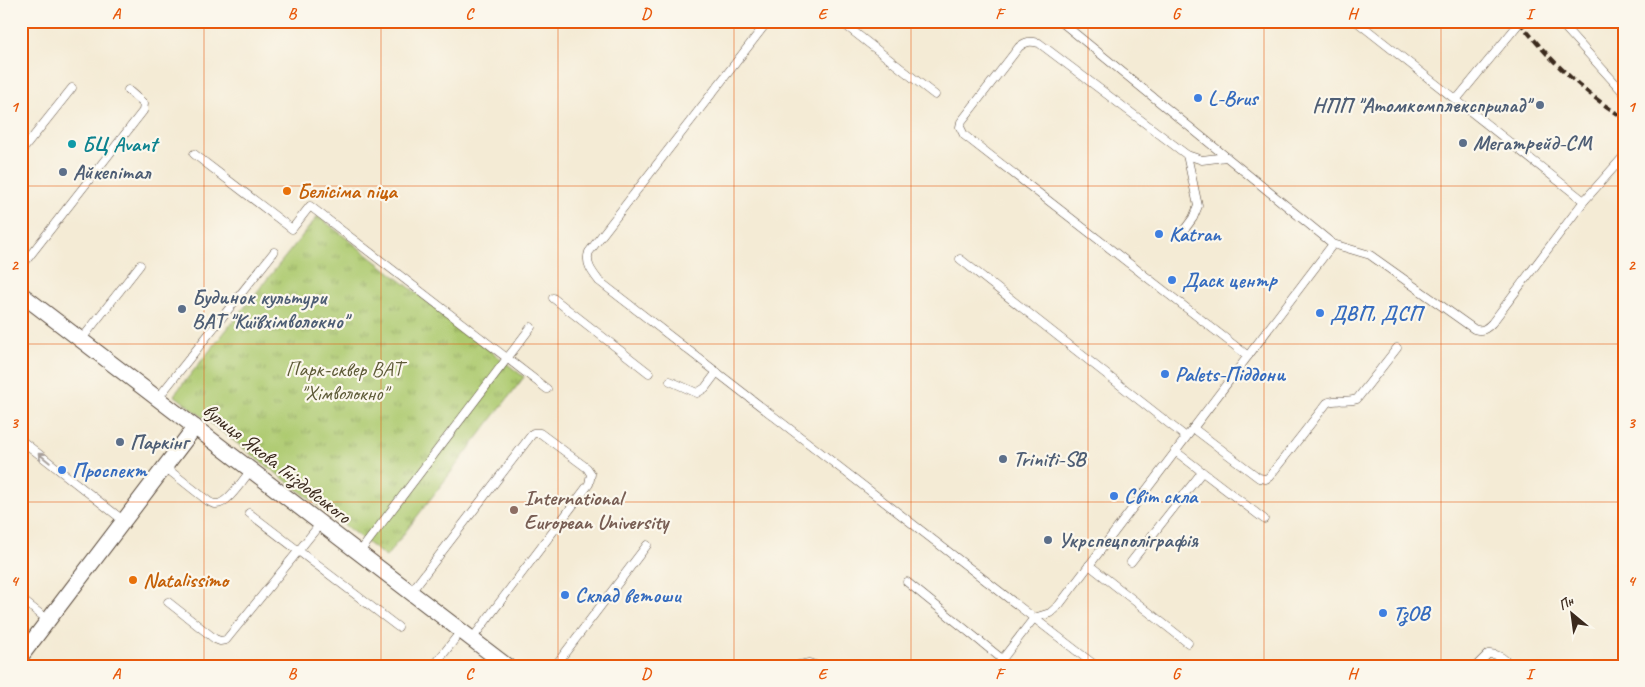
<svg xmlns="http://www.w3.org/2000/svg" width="1645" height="687" viewBox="0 0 1645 687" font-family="Caveat,sans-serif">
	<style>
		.park { fill: url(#park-tufts); stroke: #747a47 }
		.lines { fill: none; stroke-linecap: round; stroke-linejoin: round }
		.lane-casing { stroke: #574739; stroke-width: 9 }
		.street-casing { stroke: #574739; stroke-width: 17 }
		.lane { stroke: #fff; stroke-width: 8 }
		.street { stroke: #fff; stroke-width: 15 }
		.rail { stroke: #3b2a1e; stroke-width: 4; stroke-dasharray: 8 4; stroke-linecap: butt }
		.oneway { stroke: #a79f9a }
		.grid { fill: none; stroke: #e8590c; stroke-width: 1; stroke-opacity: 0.55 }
		.shop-dot { fill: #3f7fe0; stroke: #fbf7ec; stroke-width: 2 }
		.service-dot { fill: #5c6f8a; stroke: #fbf7ec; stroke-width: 2 }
		.culture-dot { fill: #0f9aa8; stroke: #fbf7ec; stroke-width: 2 }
		.food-dot { fill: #e8710a; stroke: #fbf7ec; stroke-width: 2 }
		.education-dot { fill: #8d6e63; stroke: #fbf7ec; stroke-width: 2 }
		.labels { text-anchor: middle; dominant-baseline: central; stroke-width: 4.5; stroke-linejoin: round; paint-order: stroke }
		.shop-label { font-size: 21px; font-weight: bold; fill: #366cbe; stroke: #fbf7ec; text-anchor: start }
		.service-label { font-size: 21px; font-weight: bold; fill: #4e5e75; stroke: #fbf7ec; text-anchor: start }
		.culture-label { font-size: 21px; font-weight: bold; fill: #0d838f; stroke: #fbf7ec; text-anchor: start }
		.food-label { font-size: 21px; font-weight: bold; fill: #c56008; stroke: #fbf7ec; text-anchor: start }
		.park-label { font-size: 21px; fill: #5d5a37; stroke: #fbf7ec }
		.street-label { font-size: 21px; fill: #3b2a1e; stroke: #fbf7ec }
		.education-label { font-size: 21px; font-weight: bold; fill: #785e54; stroke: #fbf7ec; text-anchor: start }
		.neatline { fill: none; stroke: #e8590c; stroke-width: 2 }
		.grid-label { font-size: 16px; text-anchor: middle; font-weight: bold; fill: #e8590c }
	</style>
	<defs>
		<pattern id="park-tufts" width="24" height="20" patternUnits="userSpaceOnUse" patternTransform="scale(1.25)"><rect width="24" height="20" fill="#adca70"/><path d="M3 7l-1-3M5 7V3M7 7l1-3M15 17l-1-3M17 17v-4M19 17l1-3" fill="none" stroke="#8ea45b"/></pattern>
	</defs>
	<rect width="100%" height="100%" fill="#fbf7ec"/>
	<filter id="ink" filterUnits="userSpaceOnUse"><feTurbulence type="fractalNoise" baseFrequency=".02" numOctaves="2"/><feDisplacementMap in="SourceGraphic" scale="10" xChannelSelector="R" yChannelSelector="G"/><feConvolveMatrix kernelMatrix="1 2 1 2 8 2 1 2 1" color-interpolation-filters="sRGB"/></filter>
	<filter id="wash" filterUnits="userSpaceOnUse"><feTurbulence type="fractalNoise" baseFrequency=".0096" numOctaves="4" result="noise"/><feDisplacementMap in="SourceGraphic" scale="20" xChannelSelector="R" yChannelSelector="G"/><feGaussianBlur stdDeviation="1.12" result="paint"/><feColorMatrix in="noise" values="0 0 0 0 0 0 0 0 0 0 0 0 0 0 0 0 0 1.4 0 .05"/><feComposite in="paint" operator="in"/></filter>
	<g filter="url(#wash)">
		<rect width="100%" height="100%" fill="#f4ebd5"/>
		<polygon class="park" points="318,216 524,377 386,557 174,395"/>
	</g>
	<g filter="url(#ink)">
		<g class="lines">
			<g class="lane-casing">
				<g id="lane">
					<path d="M 768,21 L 589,252 C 585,263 592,272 599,281 L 1096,666"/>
					<polyline points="840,21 935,95"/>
					<path d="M 1060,21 L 1333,244 L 1370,255 L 1474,329 C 1482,332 1486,329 1492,323 L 1584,201 L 1624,156"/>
					<polyline points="1356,21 1584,201"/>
					<polyline points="1559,21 1624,93"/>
					<polyline points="1456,100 1521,21"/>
					<polyline points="21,152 72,88"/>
					<polyline points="194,154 292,229 310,206 547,389"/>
					<path d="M 1226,157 L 1202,160 L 1187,155 L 1039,43 C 1030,41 1026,41 1019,47 L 961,122 L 960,127 L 964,135 L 1248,356"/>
					<polyline points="1182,233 1193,218 1198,206 1187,155"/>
					<polyline points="960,259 1186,437"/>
					<polyline points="21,267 143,111 144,104 128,90"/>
					<polyline points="553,298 649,373"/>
					<polyline points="81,340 140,265"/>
					<polyline points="670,381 697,393 705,388 717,372"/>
					<polyline points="158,398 274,252"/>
					<path d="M 1193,428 L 1259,478 L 1266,479 L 1269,477 L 1327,403 C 1336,398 1347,403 1357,399 L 1397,348"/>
					<polyline points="21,440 124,521"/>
					<polyline points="1175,451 1264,519"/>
					<path d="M 165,467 L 208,501 C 210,502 212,504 215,504 C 227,506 244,478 251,470"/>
					<polyline points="249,513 398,627"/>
					<polyline points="359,553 531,327"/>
					<polyline points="1131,562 1202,472"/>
					<polyline points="1089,565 1188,643"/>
					<polyline points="907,582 1002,659"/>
					<polyline points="411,592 533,433 540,433 587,468 591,474 589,484 472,639"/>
					<polyline points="21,599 48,620"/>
					<polyline points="168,602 215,639 220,641 226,640 321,523"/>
					<polyline points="434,666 461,631"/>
					<polyline points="555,666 647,545"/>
					<polyline points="795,666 809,663 818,666"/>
					<polyline points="997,666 1034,618 1050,613 1059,605 1333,244"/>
					<path d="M 1476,666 L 1488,654 C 1498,653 1504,659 1512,666"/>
				</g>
			</g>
			<g class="street-casing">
				<g id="street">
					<polyline points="21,294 507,666"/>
					<polyline points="21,656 195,427"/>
				</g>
			</g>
			<use href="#lane" class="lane"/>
			<use href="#street" class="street"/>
			<path class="rail" d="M 1519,21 C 1548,59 1584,93 1624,118"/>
		</g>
		<defs><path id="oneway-shaft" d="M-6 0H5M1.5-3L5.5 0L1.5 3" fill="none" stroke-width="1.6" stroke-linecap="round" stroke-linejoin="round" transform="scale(1.25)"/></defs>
		<use class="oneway" href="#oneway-shaft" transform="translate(44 458) rotate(-141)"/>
	</g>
	<path class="grid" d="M 204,21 L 204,666M 381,21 L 381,666M 558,21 L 558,666M 734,21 L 734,666M 911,21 L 911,666M 1088,21 L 1088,666M 1264,21 L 1264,666M 1441,21 L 1441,666M 21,186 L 1624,186M 21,344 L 1624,344M 21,502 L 1624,502"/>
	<g class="shop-dot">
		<circle cx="1198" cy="98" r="5"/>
		<circle cx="1159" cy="234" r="5"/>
		<circle cx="1172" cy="280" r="5"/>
		<circle cx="1320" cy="313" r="5"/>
		<circle cx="1165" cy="374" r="5"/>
		<circle cx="62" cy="470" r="5"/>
		<circle cx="1114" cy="496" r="5"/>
		<circle cx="565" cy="595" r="5"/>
		<circle cx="1383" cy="613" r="5"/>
	</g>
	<g class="service-dot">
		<circle cx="1540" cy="105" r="5"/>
		<circle cx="1463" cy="143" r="5"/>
		<circle cx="63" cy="172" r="5"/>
		<circle cx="182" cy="309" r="5"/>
		<circle cx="120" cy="442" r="5"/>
		<circle cx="1003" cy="459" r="5"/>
		<circle cx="1048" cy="540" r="5"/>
	</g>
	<circle class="culture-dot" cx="72" cy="144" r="5"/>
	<g class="food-dot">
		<circle cx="287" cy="191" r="5"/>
		<circle cx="133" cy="580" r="5"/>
	</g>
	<circle class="education-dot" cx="514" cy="510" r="5"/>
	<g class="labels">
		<g class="shop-label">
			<text x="1208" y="98">L-Brus</text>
			<text x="1169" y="234">Katran</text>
			<text x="1182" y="280">Даск центр</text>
			<text x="1330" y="313">ДВП, ДСП</text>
			<text x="1175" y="374">Palets-Піддони</text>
			<text x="72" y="470">Проспект</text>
			<text x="1124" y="496">Світ скла</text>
			<text x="575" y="595">Склад ветоши</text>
			<text x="1393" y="613">ТзОВ</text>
		</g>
		<g class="service-label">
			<text x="1530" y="105" text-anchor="end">НПП "Атомкомплексприлад"</text>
			<text x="1473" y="143">Мегатрейд-СМ</text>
			<text x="73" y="172">Айкепітал</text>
			<text x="192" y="297">Будинок культури<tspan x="192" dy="24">ВАТ "Київхімволокно"</tspan></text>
			<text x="130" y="442">Паркінг</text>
			<text x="1013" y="459">Triniti-SB</text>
			<text x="1058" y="540">Укрспецполіграфія</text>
		</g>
		<g class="culture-label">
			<text x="82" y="144">БЦ Avant</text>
		</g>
		<g class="food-label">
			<text x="297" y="191">Белісіма піца</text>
			<text x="143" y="580">Natalissimo</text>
		</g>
		<g class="park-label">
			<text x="344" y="369">Парк-сквер ВАТ<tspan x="344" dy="24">"Хімволокно"</tspan></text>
		</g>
		<g class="street-label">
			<text transform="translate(277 463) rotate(38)">вулиця Якова Гніздовського</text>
		</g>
		<g class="education-label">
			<text x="524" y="498">International<tspan x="524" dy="24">European University</tspan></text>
		</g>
	</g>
	<rect width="1645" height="687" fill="none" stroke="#fbf7ec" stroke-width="55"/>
	<g transform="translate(1572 614) rotate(331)" stroke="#fbf7ec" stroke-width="4" paint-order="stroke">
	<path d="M0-4L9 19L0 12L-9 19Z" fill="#3b2a1e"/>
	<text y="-8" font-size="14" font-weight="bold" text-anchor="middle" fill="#3b2a1e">Пн</text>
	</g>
	<rect x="28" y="28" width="1590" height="632" class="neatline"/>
	<g class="grid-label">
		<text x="116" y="19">A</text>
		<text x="292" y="19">B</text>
		<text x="469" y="19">C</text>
		<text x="646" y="19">D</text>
		<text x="822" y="19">E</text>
		<text x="999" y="19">F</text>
		<text x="1176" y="19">G</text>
		<text x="1352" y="19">H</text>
		<text x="1529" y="19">I</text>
		<text x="14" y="112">1</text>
		<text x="1631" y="112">1</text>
		<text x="14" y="270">2</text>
		<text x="1631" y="270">2</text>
		<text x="14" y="428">3</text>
		<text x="1631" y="428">3</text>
		<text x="14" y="586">4</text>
		<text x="1631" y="586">4</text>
		<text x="116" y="679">A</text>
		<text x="292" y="679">B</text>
		<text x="469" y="679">C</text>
		<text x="646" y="679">D</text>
		<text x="822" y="679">E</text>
		<text x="999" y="679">F</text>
		<text x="1176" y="679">G</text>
		<text x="1352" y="679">H</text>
		<text x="1529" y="679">I</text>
	</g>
</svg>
